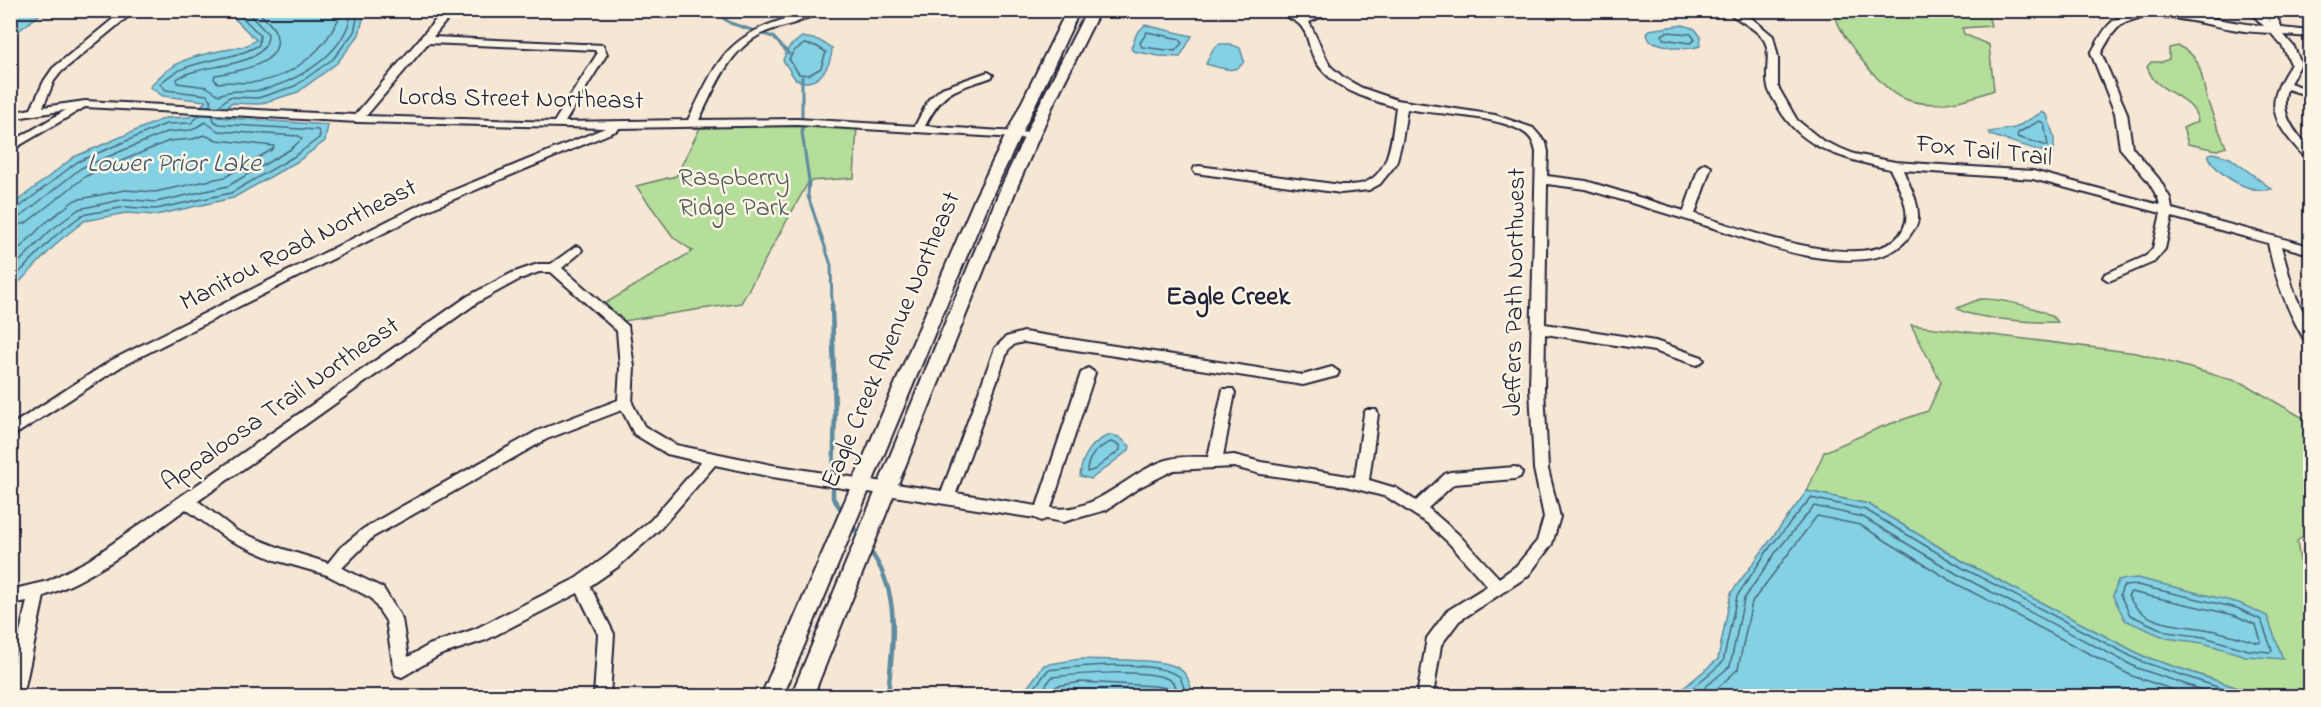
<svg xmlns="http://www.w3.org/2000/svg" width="2321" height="707" viewBox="0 0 2321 707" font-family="'Indie Flower',sans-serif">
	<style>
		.green { fill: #b4de9a; stroke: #6b806a; stroke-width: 1.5 }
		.water { fill: #84d1e4; stroke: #5d8ba0; stroke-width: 1.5 }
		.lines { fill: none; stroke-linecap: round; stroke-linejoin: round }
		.shore { stroke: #49687f; stroke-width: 1.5 }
		.stream-far1 { stroke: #5d8ba0; stroke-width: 3 }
		.stream { stroke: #5d8ba0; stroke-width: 4.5 }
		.minor-casing { stroke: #22223b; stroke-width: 4 }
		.secondary-casing { stroke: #22223b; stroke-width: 4 }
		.minor { fill: #fcf5e5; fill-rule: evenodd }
		.secondary { fill: #fcf5e5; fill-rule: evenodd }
		.labels { text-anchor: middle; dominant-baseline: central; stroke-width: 5; stroke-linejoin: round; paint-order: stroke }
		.street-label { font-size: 26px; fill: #22223b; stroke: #fcf5e5 }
		.park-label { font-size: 26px; fill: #4e5a58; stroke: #fcf5e5 }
		.water-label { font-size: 27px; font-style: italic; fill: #3f576e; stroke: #fcf5e5 }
		.neighbourhood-label { font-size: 27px; font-weight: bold; fill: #22223b; stroke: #fcf5e5 }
	</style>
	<rect width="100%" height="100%" fill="#f6e6d4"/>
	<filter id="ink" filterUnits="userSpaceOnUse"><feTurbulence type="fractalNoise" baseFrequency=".0167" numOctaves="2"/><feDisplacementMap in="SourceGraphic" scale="12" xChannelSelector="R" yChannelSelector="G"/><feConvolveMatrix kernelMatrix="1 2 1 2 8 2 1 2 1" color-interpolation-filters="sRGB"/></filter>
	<g filter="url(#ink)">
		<g class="green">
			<path d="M 1834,11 L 1987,11 L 1991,26 L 1962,28 L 1964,34 L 1989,45 L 1994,90 C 1965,101 1930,111 1900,97 C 1888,92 1866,66 1858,55 C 1847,40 1838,28 1834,11 Z"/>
			<path d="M 2178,46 C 2205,57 2200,79 2208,102 C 2213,117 2220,132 2226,147 L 2217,150 L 2188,144 L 2183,128 L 2198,121 C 2194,99 2167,94 2154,80 C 2151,76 2149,71 2147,67 L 2151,62 L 2162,62 L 2169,59 L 2169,48 Z"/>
			<polygon points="702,124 857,125 854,178 809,181 741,303 623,321 604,304 693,251 674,238 636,186 676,176"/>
			<path d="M 1980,299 C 1998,298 2048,308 2058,322 C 2040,323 1968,319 1957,308 Z"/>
			<polygon points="1911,325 2137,353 2243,383 2310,422 2310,531 2297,541 2310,630 2310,696 2262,696 2143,656 1964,562 1868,504 1807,491 1824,452 1881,427 1928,411 1941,382"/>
		</g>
		<g class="water">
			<polygon points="11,10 44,10 44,11 11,37"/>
			<path d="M 227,11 L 365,11 L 359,35 L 337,63 L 298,92 L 259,104 L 231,103 L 217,117 L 328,125 L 325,141 L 298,161 L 233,198 L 156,215 L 126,213 L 84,221 L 59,241 L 11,291 L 11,206 L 74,157 L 165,118 L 189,117 L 206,101 L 163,96 L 150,87 C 171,61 192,56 224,50 C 237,48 245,48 256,40 Z"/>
			<polygon points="1145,25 1192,36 1180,57 1159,56 1133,51 1131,48 1137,33"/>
			<path d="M 1683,25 L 1695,29 L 1701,37 L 1700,46 C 1684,52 1666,46 1650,41 L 1647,35 L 1649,30 Z"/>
			<path d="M 802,37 L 818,40 L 832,48 C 832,67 816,90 795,79 L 783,60 L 789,47 Z"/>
			<path d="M 1219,44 L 1230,44 L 1240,48 L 1244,61 C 1237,76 1219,67 1206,64 L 1213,49 Z"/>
			<polygon points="2042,112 2047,115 2054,137 2054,155 1990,135 1989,132 2015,128"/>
			<path d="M 2213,153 L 2230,158 L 2272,189 C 2249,194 2217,176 2208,155 Z"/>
			<path d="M 1111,435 L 1119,437 L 1130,446 L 1129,450 L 1091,479 L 1080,476 C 1081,458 1092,440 1111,435 Z"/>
			<polygon points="1807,491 1868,504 1964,562 2143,656 2262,696 1674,696 1718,659 1731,593"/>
			<polygon points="2137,578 2239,603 2267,616 2283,659 2246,656 2203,643 2166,638 2125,620 2113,596 2118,580"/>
			<path d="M 1080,659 C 1102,660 1161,658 1178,668 C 1189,674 1190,686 1193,696 L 1021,696 L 1044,665 Z"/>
		</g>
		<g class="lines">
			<g class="shore">
				<path d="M 245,10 L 268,34 C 268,71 199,62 177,79 L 177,83 L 207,87 L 219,95 C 233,88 246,93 261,90 C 293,83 334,60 347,28 C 350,23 350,16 352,10"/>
				<path d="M 256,10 C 262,16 272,24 275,31 C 289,65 236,71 215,75 L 214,79 L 218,83 C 231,81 243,84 256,82 C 295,77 329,47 342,10"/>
				<polygon points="1147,32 1180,39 1182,43 1175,51 1142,47 1140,43"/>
				<polygon points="1667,32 1691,34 1695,40 1690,43 1663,39 1662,35"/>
				<polygon points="804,44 816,46 826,52 821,68 809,75 799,74 789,59 794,51"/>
				<path d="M 210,106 L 211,100 L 207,95 L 166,90 L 160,84 C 188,56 227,64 259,45 L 260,35 L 235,10"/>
				<polyline points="219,106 229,97 258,98 295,86 333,59 354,32 359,10"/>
				<polygon points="2039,121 2044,123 2048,146 2017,137 2018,133"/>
				<polyline points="10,211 17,209 77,162 166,124 191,123 200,115"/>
				<polyline points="10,218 21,216 81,168 167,132 192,130 205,122 218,131 299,136 302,139 291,149 228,186 156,202 125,199 79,209 50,231 10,271"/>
				<polyline points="10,227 26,223 86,176 169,141 193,139 204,135 217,140 274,146 273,149 225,177 155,192 125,190 75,200 44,224 10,258"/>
				<polyline points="10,282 55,236 82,215 126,207 156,209 231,193 295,156 319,138 320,134 318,130 219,124 214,121 213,116"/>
				<path d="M 1111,442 L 1120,445 L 1120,450 L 1094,470 L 1087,472 C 1087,457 1098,447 1111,442 Z"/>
				<polygon points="2137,585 2237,608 2261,620 2272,650 2270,652 2248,650 2204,637 2167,632 2130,615 2120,595 2123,586"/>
				<path d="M 2131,592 L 2234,615 L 2256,625 L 2261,641 L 2259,643 C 2241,638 2223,632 2205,629 C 2176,624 2144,626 2128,596 Z"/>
				<path d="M 1028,696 L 1048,670 C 1078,666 1156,659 1180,677 L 1187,696"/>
				<path d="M 1038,696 L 1052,677 C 1079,674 1147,668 1170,680 C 1176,683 1177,690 1179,696"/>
				<polyline points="1049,696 1057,686 1081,682 1155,686 1167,688 1170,696"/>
				<polyline points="1683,696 1723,662 1737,596 1770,547 1811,498 1866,510 1961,567 2140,661 2244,696"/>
				<polyline points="1695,696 1730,666 1744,599 1776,552 1814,506 1863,517 1957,574 2137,668 2220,696"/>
				<polyline points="1709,696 1738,669 1752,602 1817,516 1860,525 1953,582 2132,676 2192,696"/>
			</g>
			<g class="stream-far1">
				<polyline points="713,10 730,23 773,37 789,54"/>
				<polyline points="802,77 802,132 809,181 808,196 831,265 832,307"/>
			</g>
			<g class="stream">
				<polyline points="832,305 835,414 833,477"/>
				<polyline points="833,484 833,498 843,512"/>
				<polyline points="851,523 860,537"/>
				<path d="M 868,548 C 903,594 892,642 888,696"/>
			</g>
			<g class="minor-casing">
				<g id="minor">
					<path d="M 124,10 L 136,10 L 61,72 L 54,81 L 43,107 L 85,101 L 355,115 L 444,10 L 455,10 L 433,37 L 603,45 L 607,54 L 565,122 L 688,120 C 714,70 721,40 779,21 C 793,16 805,10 820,10 C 806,22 785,25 768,31 C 730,46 716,86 699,120 L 797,119 L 915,126 L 929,99 L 942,88 L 988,72 L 993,75 L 992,77 C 953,91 945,88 925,126 L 1032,133 L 1038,136 L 1032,139 L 797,125 L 619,128 L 618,130 L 433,208 L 122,366 L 10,438 L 10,426 L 112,360 L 425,202 L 605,128 L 358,122 L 85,107 L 10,151 L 10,143 L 66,110 L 10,119 L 10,113 L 31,109 L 44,81 L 53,68 ZM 428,43 L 595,50 L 597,54 L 554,122 L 366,116 Z"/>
					<path d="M 1275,10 L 1290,10 L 1303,18 L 1322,10 L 1338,10 L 1309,22 L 1330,66 L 1344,78 L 1362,88 L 1397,100 L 1495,115 L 1533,128 L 1546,143 L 1548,152 L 1547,176 L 1586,181 L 1684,211 L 1699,167 L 1705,163 L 1711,167 L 1695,214 C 1734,226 1891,287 1906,221 C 1909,204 1897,183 1890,169 C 1846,159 1802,150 1778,107 C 1775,101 1769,93 1768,87 C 1764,72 1773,50 1762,37 C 1752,26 1737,20 1725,10 L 1738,10 L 1749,16 L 1773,36 L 1778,57 L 1778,87 L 1797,120 L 1823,141 L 1854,154 L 1895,162 L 2033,171 L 2160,205 L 2158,198 L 2148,181 L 2120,148 L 2115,113 L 2091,53 C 2097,44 2103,29 2112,22 C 2146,0 2223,23 2264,26 L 2248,10 L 2259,10 L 2271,22 L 2263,10 L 2273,10 L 2282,28 L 2310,31 L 2310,37 L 2284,35 L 2294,47 L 2301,64 L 2290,83 L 2310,90 L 2310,96 L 2287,89 C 2279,114 2295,132 2310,149 L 2310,159 C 2302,156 2295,146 2290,140 C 2266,110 2272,94 2291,64 L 2283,47 L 2271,33 C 2260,32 2249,32 2238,30 C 2206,26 2148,5 2120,26 C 2112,32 2106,45 2101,53 L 2127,113 L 2132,147 L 2159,179 L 2170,198 L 2172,209 L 2310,246 L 2310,254 L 2281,246 L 2294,292 L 2310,327 L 2310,343 L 2305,341 C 2287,310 2275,279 2268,243 L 2172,217 L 2165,249 L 2154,262 L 2109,281 L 2103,277 L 2105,274 L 2146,256 L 2153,248 L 2161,213 L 2033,179 L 1903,170 C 1909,185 1919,201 1918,218 C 1918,225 1912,232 1908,238 C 1886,266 1840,261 1809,256 C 1777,251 1739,235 1707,226 C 1667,214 1626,201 1585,189 L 1547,184 L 1545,324 L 1655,341 L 1702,357 L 1704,360 L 1697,365 L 1654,351 L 1545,334 L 1544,388 L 1548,469 L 1560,517 L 1552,544 L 1528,576 L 1459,621 L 1441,645 L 1433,696 L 1417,696 L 1427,638 L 1447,611 L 1487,586 L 1448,542 L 1427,523 L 1387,497 L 1345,486 L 1261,474 L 1234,467 L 1174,470 L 1140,487 L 1106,510 L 1063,522 L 1046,519 L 1041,521 L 1035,518 L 772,477 L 715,465 L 661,528 L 619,566 L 590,586 L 614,634 L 610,696 L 594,696 L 598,634 L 578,593 L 486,640 L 440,655 L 402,677 L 396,675 L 394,670 L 386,621 L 371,598 L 327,575 L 275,560 L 227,539 L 186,509 C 141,541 97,577 44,596 L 25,687 L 23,692 L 17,695 L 11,692 L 10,678 L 27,601 L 10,604 L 10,590 L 48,581 L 89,560 L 468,296 L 512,273 L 538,264 L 551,264 L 576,246 L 580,247 L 582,250 L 580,253 L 562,268 L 628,326 L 634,367 L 632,403 L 644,426 L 676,445 L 772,465 L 942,491 L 995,348 L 1006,337 L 1024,332 L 1303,375 L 1332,367 L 1339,372 L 1337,376 L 1303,385 L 1024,342 L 1015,344 L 1008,350 L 956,493 L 1037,506 L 1081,373 L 1088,368 L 1095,373 L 1051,508 C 1098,515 1128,470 1170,459 C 1182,456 1196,457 1208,457 L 1223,389 L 1233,389 L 1235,393 L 1223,456 L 1234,455 L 1261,462 L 1355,477 L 1364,414 L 1366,410 L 1376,410 L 1378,414 L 1369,480 L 1396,488 L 1416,501 L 1445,474 L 1450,472 L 1515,467 L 1520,469 L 1522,473 L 1520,477 L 1515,479 L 1454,484 L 1428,508 L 1458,534 L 1499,578 L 1516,566 L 1537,541 L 1544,517 L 1534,469 L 1530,388 L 1536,152 C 1534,144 1532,138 1525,133 C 1498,115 1439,115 1407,109 L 1402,141 L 1396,164 L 1380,184 L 1369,190 L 1341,193 L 1195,173 L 1193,170 L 1195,167 L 1199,166 L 1341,185 C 1347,185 1354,185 1360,184 C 1392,177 1392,132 1396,107 C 1366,99 1329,87 1314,58 C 1308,47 1309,33 1299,24 C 1292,18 1283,16 1275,10 ZM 539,272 L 551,272 L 617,331 L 620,367 L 618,400 L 537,431 L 399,508 L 363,529 L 340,548 L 328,563 L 283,549 L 237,531 L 198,501 L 478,302 L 520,279 ZM 622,410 L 634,434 L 667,454 L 701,462 L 651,520 L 607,556 L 575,579 L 475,629 L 429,645 L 408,657 L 402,619 L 383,588 L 342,568 L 373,537 L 547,439 Z"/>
				</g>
			</g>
			<g class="secondary-casing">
				<g id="secondary">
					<polygon points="1067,10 1080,10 991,198 783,696 761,696 975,198"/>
					<polygon points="1087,10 1100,10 1053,105 1018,185 813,696 791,696 1002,185 1039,105"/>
				</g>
			</g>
			<use href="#minor" class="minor"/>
			<use href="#secondary" class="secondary"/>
		</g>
	</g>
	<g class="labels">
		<g class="street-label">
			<text transform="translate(521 100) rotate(1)">Lords Street Northeast</text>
			<text transform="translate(1984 152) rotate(6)">Fox Tail Trail</text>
			<text transform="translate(299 246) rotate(-27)">Manitou Road Northeast</text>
			<text transform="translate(1516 292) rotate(-89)">Jeffers Path Northwest</text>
			<text transform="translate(892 340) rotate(-67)">Eagle Creek Avenue Northeast</text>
			<text transform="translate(281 405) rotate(-35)">Appaloosa Trail Northeast</text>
		</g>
		<g class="park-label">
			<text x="734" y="179">Raspberry<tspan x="734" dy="30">Ridge Park</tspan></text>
		</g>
		<g class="water-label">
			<text x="174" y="164">Lower Prior Lake</text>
		</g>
		<g class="neighbourhood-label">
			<text x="1228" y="297">Eagle Creek</text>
		</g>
	</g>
	<rect width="2321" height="707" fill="none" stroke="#fcf5e5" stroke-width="36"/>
	<rect x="18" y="18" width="2285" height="671" fill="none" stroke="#22223b" stroke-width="2" filter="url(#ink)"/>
</svg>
